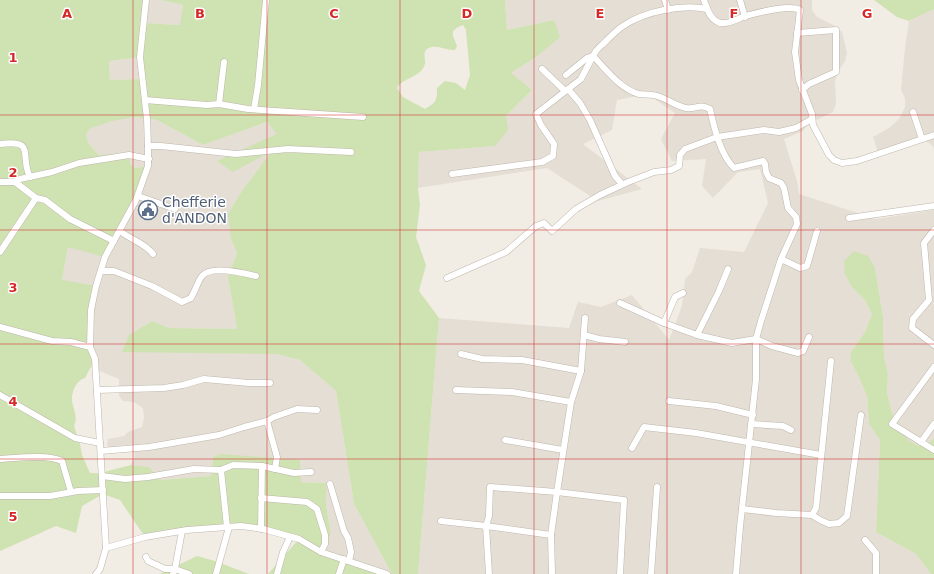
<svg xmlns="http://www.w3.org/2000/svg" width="934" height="574" viewBox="0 0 934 574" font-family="'DejaVu Sans',sans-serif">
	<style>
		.residential { fill: #e4ded4 }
		.green { fill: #cfe2b1; fill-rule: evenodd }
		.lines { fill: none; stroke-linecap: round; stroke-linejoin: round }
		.minor-casing { stroke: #beb6ac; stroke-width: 7 }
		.minor { stroke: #fff; stroke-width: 6 }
		.grid { fill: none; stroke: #d62828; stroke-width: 1; stroke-opacity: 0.55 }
		.labels { text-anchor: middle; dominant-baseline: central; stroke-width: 3; stroke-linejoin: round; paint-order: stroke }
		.service-label { font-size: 14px; fill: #4e5e75; stroke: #fff; text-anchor: start }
		.grid-label { font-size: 13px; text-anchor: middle; font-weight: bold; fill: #d62828; stroke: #fff; stroke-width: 3; stroke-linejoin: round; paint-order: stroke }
	</style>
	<rect width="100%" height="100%" fill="#f1ede5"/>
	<g class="residential">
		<polygon points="146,0 160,0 183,5 181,25 143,23"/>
		<polygon points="505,0 812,0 812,10 817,17 833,25 842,32 847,53 845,61 838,72 835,81 836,104 833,112 808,124 803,131 784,139 797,181 799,194 876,219 934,210 934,438 930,442 919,446 909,441 899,428 892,413 887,392 888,374 884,357 883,317 875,268 852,287 865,300 872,314 865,332 851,352 850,360 858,375 867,396 869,424 880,440 876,532 916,554 931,574 418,574 439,318 569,328 578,302 601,307 632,295 669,340 682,306 685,279 692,272 700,248 744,252 768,203 760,169 738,172 713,198 702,186 706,159 672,161 661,139 675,113 647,94 617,100 612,130 583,144 642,189 598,201 547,168 418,188 419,152 495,146 506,116 532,90 510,74 536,57 554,20 507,30"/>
		<polygon points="934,9 934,149 933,146 923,139 875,156 877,149 873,137 889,128 899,119 905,107 905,98 901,90 905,48 909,21"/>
		<polygon points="140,57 142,79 110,80 109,61"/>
		<polygon points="134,117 157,120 203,145 268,122 278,133 273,150 244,188 231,239 237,253 228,277 237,329 169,328 152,321 130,335 277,354 300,360 336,391 354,504 392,574 387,574 321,552 331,534 326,505 326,483 301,482 213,457 211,476 160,480 149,467 131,465 135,457 134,452 130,448 125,445 109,448 107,444 108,439 124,436 128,432 142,427 144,418 143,408 134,402 123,401 119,396 119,379 90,367 95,359 62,280 68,247 147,166 135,168 121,153 99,155 88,143 86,134 91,128 112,120"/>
	</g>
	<g class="green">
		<path d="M 0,0 L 146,0 L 144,23 L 180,25 L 183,5 L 160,0 L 505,0 L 507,30 L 554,20 L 560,37 L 536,57 L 511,73 L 532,90 L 506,116 L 508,130 L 495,146 L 419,152 L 418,188 L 420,205 L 416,237 L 426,265 L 419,291 L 439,318 L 418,574 L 392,574 L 354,504 L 336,391 L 300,360 L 277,354 L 122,352 L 129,335 L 152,321 L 169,328 L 237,329 L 228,277 L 237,253 L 231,239 L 228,214 L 244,188 L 272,151 L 233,172 L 217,161 L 277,134 L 267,122 L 203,145 L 157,120 L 134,117 L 112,121 L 91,128 L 86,134 L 88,143 L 99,155 L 121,153 L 128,155 L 130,163 L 135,168 L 148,166 L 136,200 L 105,257 L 68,247 L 62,280 L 96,286 L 90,347 L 95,359 L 85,378 C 76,380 71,393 72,401 C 74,411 78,417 74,426 L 80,444 L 82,455 L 90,473 L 100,473 L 131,465 L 149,467 L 160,480 L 211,476 L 213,457 L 221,454 L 300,460 L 301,482 L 326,483 L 326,505 L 331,534 L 321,552 L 387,574 L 268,574 L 298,540 L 241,526 L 145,537 L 120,500 L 103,494 L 82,506 L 76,533 L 56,526 L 0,551 ZM 463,25 L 466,30 L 470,75 L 465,90 L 456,83 L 445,81 L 437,88 C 437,102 436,102 425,109 L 403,97 L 397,88 C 403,77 421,78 425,64 C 426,59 422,53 427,49 C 436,43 446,51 455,50 L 457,46 L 453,36 L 453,31 L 458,27 ZM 140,57 L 142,79 L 110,80 L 109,61 Z"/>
		<polygon points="874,0 934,0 934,9 909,21 897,17"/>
		<polygon points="854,251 868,256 875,268 883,317 884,357 888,374 887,392 892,413 899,427 909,441 919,446 930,442 934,438 934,574 931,574 916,554 876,532 880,440 869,424 867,396 858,375 850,360 851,352 865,332 872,314 865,300 852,287 845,274 844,261"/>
		<polygon points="197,556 215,561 249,574 160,574"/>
	</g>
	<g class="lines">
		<g class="minor-casing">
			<g id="minor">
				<polyline points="665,0 668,10"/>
				<path d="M 704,0 C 707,8 709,17 716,21 C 724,27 737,19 745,16 C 757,13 790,4 800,10 L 795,52 L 799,80 L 812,114 L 813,125 L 829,155 L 834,160 L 842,163 L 857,161 L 934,135"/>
				<polyline points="740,0 745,17"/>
				<path d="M 707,9 C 682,4 645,11 623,26 C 617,30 612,35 607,40 C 600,48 598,46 593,56 C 607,70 620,89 639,94 C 645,95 654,94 660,97 C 669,100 676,106 686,108 C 696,110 698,103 710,109 C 714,127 720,154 734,168 L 763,161 L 765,164 L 766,172 L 769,178 L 781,183 L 784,188 L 788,208 L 796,217 L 797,224 L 781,259 L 761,321 L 756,339 L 756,379 L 740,527 L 736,574"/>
				<polyline points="797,33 836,30 836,72 809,84 802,90"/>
				<polyline points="542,69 565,91"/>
				<polyline points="566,75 587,58 593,56"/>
				<polyline points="568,89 580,103 590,120 615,176 622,184"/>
				<polyline points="145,100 207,105 219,104 248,109 363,117"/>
				<polyline points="219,104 224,62"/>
				<polyline points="254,109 258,85 266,0"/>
				<polyline points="913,112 922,139"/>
				<path d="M 0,144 C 37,139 19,156 30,177"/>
				<polyline points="148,146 161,146 236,154 288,149 351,152"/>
				<polyline points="452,174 542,162 553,156 554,144 541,125 536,114 581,79 593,56"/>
				<polyline points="0,182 15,182 36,198 45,200 70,219 114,241"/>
				<polyline points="15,182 20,179 52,172 79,163 129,155 149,159"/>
				<polyline points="138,196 175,209"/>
				<polyline points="849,218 934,206"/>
				<polyline points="934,230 924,243 929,300 913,319 912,328 934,345"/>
				<path d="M 120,231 C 131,240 145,243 153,254"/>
				<polyline points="0,252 36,198"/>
				<polyline points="781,259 800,268 807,266 817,231"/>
				<path d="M 101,271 L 114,271 L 152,286 L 182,302 L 191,298 C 194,293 199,279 202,276 C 210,265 244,273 256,276"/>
				<polyline points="447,278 506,252 536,226 544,223 552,231 576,209 600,195 628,182 654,172 671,170 679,166 680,155 685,149 717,137 764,130 779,132 796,128 812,119"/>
				<polyline points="620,303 664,323 697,335 732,343 756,339 772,346 798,353 803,351 809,337"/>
				<polyline points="664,323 675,297 683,293"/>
				<polyline points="0,327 52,341 71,342 90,347"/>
				<polyline points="584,335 599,339 625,342"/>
				<polyline points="697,335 719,291 728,269"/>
				<polyline points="461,354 482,359 522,360 581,371"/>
				<polyline points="934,367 892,424 934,450"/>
				<polyline points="97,390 164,388 183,385 204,379 249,383 270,383"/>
				<polyline points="456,390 512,392 571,402"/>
				<polyline points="0,395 75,438 100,443"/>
				<polyline points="669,401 716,406 753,415"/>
				<polyline points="267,421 277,457 275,469"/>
				<polyline points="752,424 783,426 791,430"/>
				<polyline points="505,440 563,450"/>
				<polyline points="921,442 934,424"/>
				<polyline points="632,448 644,427 696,433 821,455"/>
				<polyline points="101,451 149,447 219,435 244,427 267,421 274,417 297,409 317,410"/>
				<path d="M 0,459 C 17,458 48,454 62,461 L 71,492"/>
				<polyline points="221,470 227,527"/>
				<polyline points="102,476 125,479 148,477 194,469 221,470 233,465 262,466 294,473 311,472"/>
				<polyline points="330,484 344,531 348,538 351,552 349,561"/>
				<polyline points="0,496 50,496 78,491 103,490"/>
				<polyline points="261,498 307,502 317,509 325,535 325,544 321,552"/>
				<polyline points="742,509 776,513 812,515 820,520 829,524 839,523 847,516 861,415"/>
				<polyline points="812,515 816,508 831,361"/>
				<polyline points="441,521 486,526 551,535"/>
				<polyline points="261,529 262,466"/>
				<polyline points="182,531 175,569 189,574"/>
				<polyline points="865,540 876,553 876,574"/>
				<polyline points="106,548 145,537 187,530 241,526 263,529 299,539 321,552 387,574"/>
				<polyline points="146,557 148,561 165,569 175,569 173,574"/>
				<polyline points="96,574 100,569 106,548 95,359 90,347 91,310 96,286 105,257 136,200 148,166 148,146 147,119 140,57 146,0"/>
				<polyline points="216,574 229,527"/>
				<polyline points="277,574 283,552 290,537"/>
				<polyline points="339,574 344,559"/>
				<polyline points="489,574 486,526 489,516 490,487 557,492 624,500 620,574"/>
				<polyline points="552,574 551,535 557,492 571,402 581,371 585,318"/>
				<polyline points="651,574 657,487"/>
			</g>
		</g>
		<use href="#minor" class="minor"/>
	</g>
	<path class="grid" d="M 133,0 L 133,574M 267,0 L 267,574M 400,0 L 400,574M 534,0 L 534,574M 667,0 L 667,574M 801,0 L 801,574M 0,115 L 934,115M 0,230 L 934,230M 0,344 L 934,344M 0,459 L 934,459"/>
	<defs>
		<g id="civic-ring" transform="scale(1)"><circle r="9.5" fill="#fff" stroke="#5c6f8a" stroke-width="1.5"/><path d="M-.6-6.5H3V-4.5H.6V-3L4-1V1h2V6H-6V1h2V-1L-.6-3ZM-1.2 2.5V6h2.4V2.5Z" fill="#5c6f8a"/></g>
	</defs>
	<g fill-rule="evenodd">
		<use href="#civic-ring" x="148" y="210"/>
	</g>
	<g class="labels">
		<g class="service-label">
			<text x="162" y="202">Chefferie<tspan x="162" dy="16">d'ANDON</tspan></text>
		</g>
	</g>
	<g class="grid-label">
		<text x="67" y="18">A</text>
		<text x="200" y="18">B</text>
		<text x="334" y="18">C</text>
		<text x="467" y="18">D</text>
		<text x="600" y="18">E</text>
		<text x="734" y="18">F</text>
		<text x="867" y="18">G</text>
		<text x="13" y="62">1</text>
		<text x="13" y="177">2</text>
		<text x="13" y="292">3</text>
		<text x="13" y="406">4</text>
		<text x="13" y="521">5</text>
	</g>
</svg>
